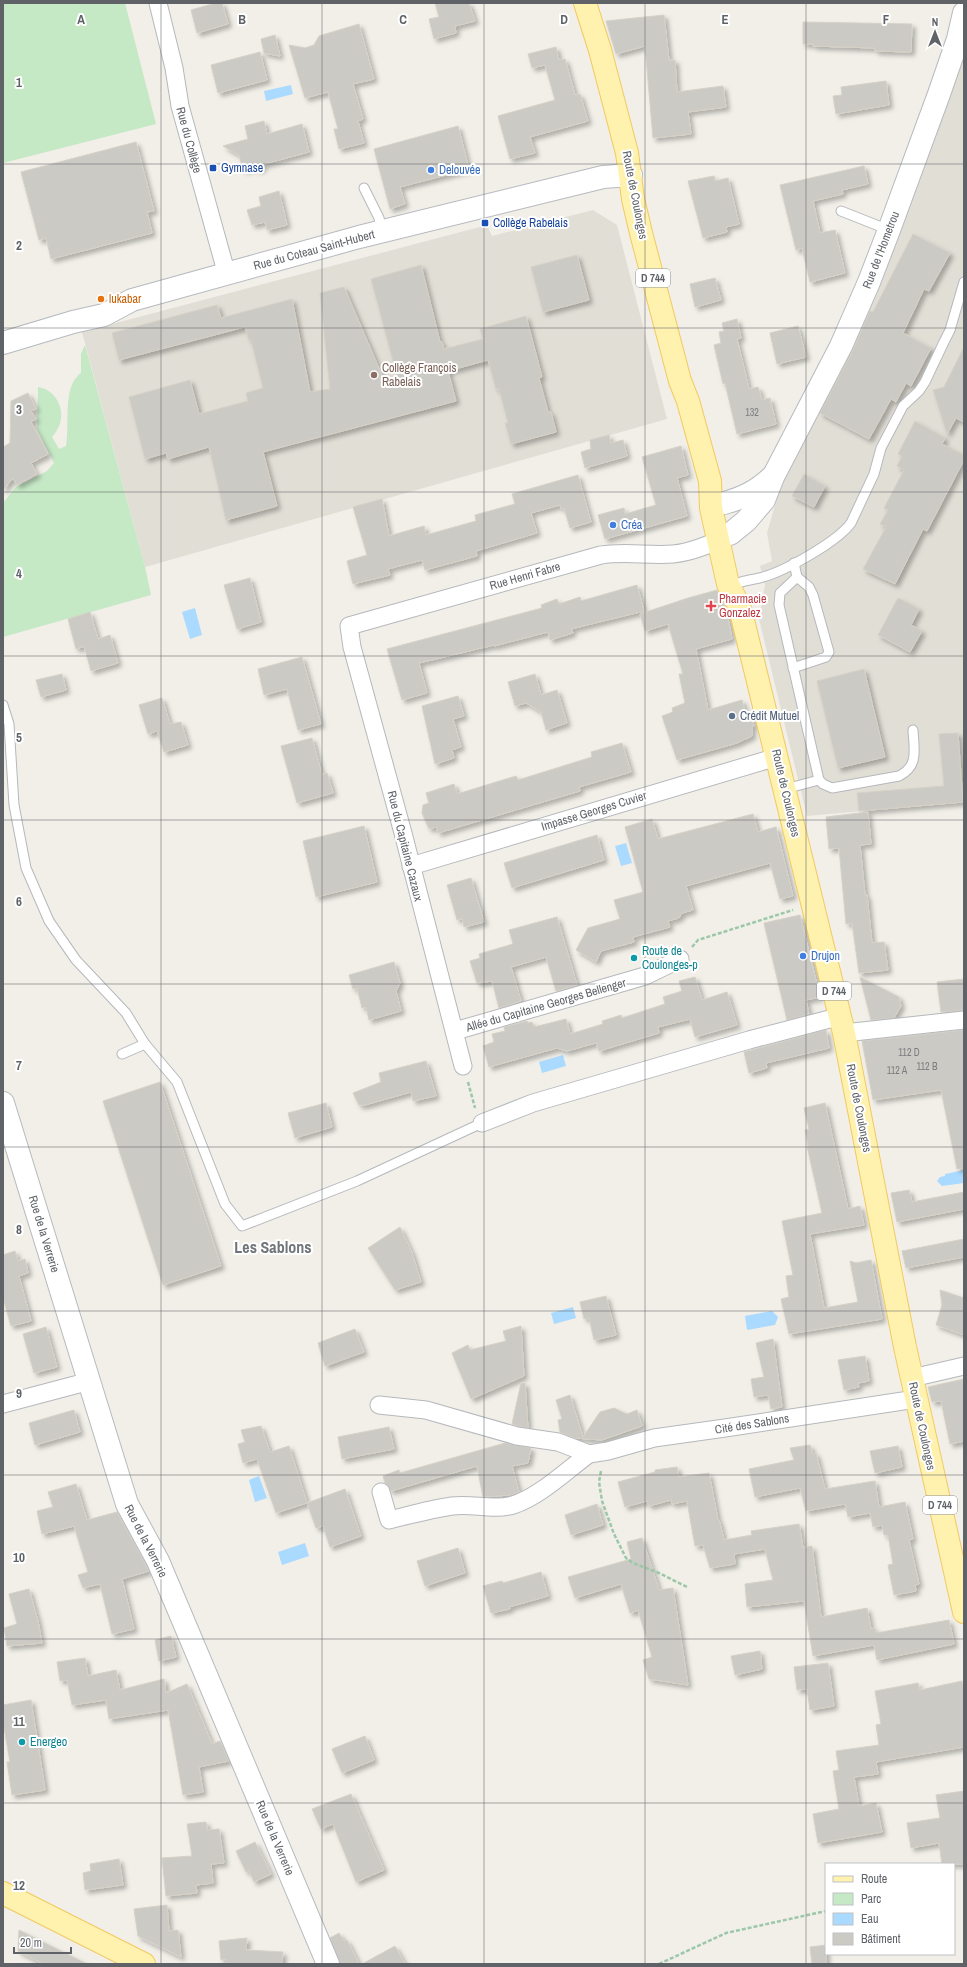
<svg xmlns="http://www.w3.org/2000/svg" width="967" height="1967" viewBox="0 0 967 1967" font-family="'Archivo Narrow',sans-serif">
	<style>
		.education { fill: #e1ded6 }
		.green { fill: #c5e8c5 }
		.water { fill: #aadaff }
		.building { fill: #cccac5; stroke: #d6d1c6; filter: url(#shadow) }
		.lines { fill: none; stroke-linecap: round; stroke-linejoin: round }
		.lane-casing { stroke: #b5b8bc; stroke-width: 11 }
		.street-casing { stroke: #b5b8bc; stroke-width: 19 }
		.secondary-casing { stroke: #b6babf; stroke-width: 24 }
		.primary-casing { stroke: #f2c960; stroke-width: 24 }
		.path { stroke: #9cc7a9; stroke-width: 2.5; stroke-dasharray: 4 2; stroke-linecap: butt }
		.lane { stroke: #fff; stroke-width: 9 }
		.street { stroke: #fff; stroke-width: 17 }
		.secondary { stroke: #fff; stroke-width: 22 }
		.primary { stroke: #fff2af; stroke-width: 22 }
		.grid { fill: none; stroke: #5f6368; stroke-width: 1; stroke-opacity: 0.55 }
		.transit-dot { fill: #1a4fb4; stroke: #fff; stroke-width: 1.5 }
		.shop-dot { fill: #3f7fe0; stroke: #fff; stroke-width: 1.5 }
		.food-dot { fill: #e8710a; stroke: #fff; stroke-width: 1.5 }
		.education-dot { fill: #8d6e63; stroke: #fff; stroke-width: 1.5 }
		.health-dot { fill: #e0444e; stroke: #fff; stroke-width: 1.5 }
		.service-dot { fill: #5c6f8a; stroke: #fff; stroke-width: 1.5 }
		.culture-dot { fill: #0f9aa8; stroke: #fff; stroke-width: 1.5 }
		.labels { text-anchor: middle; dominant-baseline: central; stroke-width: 4; stroke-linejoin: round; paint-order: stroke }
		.number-label { font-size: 10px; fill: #7a7d7f }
		.shield { fill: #fff; stroke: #8f9295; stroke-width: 1 }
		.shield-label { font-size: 11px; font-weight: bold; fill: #5f6368 }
		.street-label { font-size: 12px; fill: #5f6368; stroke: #fff }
		.transit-label { font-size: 12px; fill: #164399; stroke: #fff; text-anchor: start }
		.shop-label { font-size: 12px; fill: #366cbe; stroke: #fff; text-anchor: start }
		.food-label { font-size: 12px; fill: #c56008; stroke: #fff; text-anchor: start }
		.education-label { font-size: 12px; fill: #785e54; stroke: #fff; text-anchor: start }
		.health-label { font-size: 12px; fill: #be3a42; stroke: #fff; text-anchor: start }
		.service-label { font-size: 12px; fill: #4e5e75; stroke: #fff; text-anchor: start }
		.culture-label { font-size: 12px; fill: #0d838f; stroke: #fff; text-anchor: start }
		.district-label { font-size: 16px; font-weight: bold; fill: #70757a; stroke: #fff }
		.grid-label { font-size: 13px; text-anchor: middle; font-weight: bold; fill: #5f6368; stroke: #fff; stroke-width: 4; stroke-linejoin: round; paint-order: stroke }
	</style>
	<defs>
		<filter id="shadow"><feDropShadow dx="3.5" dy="3.5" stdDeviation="2" flood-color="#0004"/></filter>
	</defs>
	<rect width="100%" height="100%" fill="#f1efe8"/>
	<g class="education">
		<polygon points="964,43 964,802 807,816 759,619 765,585 760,566 772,561 767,533 782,481"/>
		<polygon points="593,210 617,225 667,419 145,567 82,332 487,225 492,236"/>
	</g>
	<g class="green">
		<polygon points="3,3 125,3 156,124 3,163"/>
		<path d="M 85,345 L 145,567 L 151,595 L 3,637 L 3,503 L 16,487 L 47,471 L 54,463 L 37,429 L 38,387 C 54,389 65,407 60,423 C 59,428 55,433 52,437 L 59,449 L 66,446 C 70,424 62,386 81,373 L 81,354 Z"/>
	</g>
	<g class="water">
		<polygon points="291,85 293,94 266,101 264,91"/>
		<polygon points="195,608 202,635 190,639 182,612"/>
		<polygon points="626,843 632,863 621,866 615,846"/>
		<polygon points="563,1055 566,1066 542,1073 539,1062"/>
		<polygon points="964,1170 964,1183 942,1186 937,1181 940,1177 945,1176 945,1174"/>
		<polygon points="573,1307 576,1318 554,1324 551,1313"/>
		<polygon points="772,1311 778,1317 775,1325 747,1330 745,1316"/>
		<polygon points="259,1476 267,1498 255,1502 249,1480"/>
		<polygon points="305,1543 309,1556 282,1565 278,1552"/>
	</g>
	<g class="building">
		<polygon points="216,3 222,3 228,24 197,33 191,10"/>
		<polygon points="435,3 469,3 475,21 455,26 456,33 434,39 429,19 439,17"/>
		<polygon points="664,15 669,60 675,60 677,92 723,86 726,107 688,112 691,134 653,138 645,46 616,54 606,21"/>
		<polygon points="803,22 912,24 911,52 875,51 875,48 813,46 813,44 803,44"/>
		<polygon points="359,24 374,79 353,84 363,119 358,121 364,143 339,149 334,129 338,129 328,92 305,98 289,45 305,48 314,45 319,36"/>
		<polygon points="275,35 280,56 264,53 261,39"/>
		<polygon points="556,47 559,60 565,59 575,95 580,94 588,121 530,137 535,153 510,159 498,116 555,100 545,65 532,68 528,54"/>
		<polygon points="260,52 267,80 218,93 211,65"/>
		<polygon points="886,81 889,105 836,114 833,96 842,95 841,87"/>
		<polygon points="264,121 267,134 302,124 309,152 264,164 260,170 254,167 243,170 239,155 223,146 248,139 245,126"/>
		<polygon points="458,126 469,169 400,187 405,204 390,209 374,149"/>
		<polygon points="136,142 154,211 147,212 152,233 51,259 46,238 39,240 21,172"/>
		<polygon points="864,166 868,184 842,190 843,194 813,201 820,233 835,230 845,273 810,282 802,248 796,250 780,185"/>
		<polygon points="714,176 715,181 728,178 739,224 726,227 727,232 703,238 688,181"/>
		<polygon points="279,191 287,225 267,230 265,222 252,225 247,210 261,206 259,197"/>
		<polygon points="913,234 950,253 929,291 924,289 903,333 931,348 911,386 906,383 896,402 891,399 869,439 820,413 852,352 870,311 873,312"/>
		<polygon points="577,255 589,300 543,312 531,267"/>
		<polygon points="421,265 440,342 442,342 444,349 483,339 480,329 526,316 542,377 539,378 548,412 551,412 556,432 511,444 505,423 508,423 499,389 496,389 488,360 448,371 456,401 263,452 277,506 226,520 209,447 168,459 166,453 145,459 129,397 190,380 199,414 248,401 246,393 263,388 251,340 249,340 245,327 119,360 112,333 217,305 221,318 292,299 310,392 330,389 320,293 344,287 384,380 397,376 371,279"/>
		<polygon points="715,278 721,300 695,307 690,284"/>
		<polygon points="737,319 741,338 737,339 749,389 758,387 762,400 770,398 776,424 737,434 725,383 723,384 714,345 721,343 719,332 724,331 722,323"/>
		<polygon points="798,326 806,357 777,364 770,333"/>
		<polygon points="964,347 964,422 956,418 947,434 933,390 944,387"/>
		<polygon points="28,393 36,409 31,411 36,419 31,422 48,454 31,463 37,474 17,485 13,478 3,490 3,447 10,443 11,401"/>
		<polygon points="915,421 945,438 942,444 964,455 964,460 927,531 923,529 895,584 863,569 886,527 880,524 888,510 884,508 904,470 897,466 902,456 898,454"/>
		<polygon points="609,435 611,443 623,440 627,456 585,468 581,452 591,449 590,440"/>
		<polygon points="681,446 688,475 677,478 687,516 605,539 598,515 624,508 625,514 656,505 642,457"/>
		<polygon points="804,474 825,486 814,507 792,496"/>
		<polygon points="578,475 591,522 570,528 564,508 561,509 560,505 531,513 537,533 476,551 477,556 425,570 422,560 388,569 390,575 353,584 347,561 367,555 353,507 382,499 389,536 424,526 426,535 476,521 475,515 515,504 512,494"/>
		<polygon points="250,578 261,622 237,629 224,585"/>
		<polygon points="637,585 644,611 571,629 573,633 550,640 548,632 494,646 494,645 419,663 427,693 402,700 387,649 542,608 541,605 557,599 559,604 580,597 581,601"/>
		<polygon points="717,590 726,608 732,639 696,649 708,710 742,700 745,712 750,712 754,726 752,727 752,736 737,743 677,760 662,716 673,712 672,708 685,703 679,674 683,674 668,624 645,631 640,614 688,598"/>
		<polygon points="898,598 919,609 911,625 922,631 910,652 878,635"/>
		<polygon points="90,612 98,639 110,635 118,663 91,671 84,646 76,649 68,619"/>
		<polygon points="302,657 321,724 298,730 287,689 264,695 258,669"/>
		<polygon points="864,669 885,757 838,768 817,681"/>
		<polygon points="62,674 66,690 41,697 36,680"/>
		<polygon points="535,674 541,695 557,690 567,723 546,730 541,712 526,703 515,706 508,682"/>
		<polygon points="458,696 464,716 453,719 461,747 452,750 454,758 435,764 422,706"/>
		<polygon points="162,698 170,724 181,722 188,745 164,752 157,731 148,734 139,705"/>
		<polygon points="958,733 963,802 859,811 857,793 944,786 939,734"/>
		<polygon points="312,738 322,775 327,773 333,793 297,803 281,746"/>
		<polygon points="622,743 631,772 579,787 580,791 438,833 436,827 429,829 422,813 423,805 429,803 426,793 454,784 457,794 516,776 518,780 592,757 591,752"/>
		<polygon points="868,812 871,844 860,845 865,895 867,895 872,943 884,942 888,970 859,973 852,923 846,924 839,848 829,849 826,817"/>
		<polygon points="753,814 758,832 776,827 793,896 780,899 770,863 686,886 693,910 682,913 679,918 668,921 670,927 633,937 634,942 601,951 596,962 576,950 588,928 620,919 614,900 643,892 625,827 652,819 658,839"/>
		<polygon points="364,826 377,882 316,897 303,841"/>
		<polygon points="597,835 604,860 512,888 504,863"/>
		<polygon points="471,878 484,922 464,927 462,918 457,920 447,885"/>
		<polygon points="800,915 820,997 806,1000 809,1014 787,1020 764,923"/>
		<polygon points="557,917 577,985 556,991 546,957 511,967 521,1001 499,1008 492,981 477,983 470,961 480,958 479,954 513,944 509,930"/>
		<polygon points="394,962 400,983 396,991 401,1011 369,1020 366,1007 362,1008 357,988 353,989 349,975"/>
		<polygon points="695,977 702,1000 727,992 737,1025 695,1037 690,1019 658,1027 659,1033 599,1051 596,1043 567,1051 557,1048 489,1067 483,1046 494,1042 492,1034 505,1031 504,1027 527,1021 528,1023 532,1022 534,1027 566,1019 570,1034 603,1024 602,1021 621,1015 622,1018 665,1004 663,997 682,991 679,981"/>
		<polygon points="860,977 899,997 901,1006 894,1018 871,1020"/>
		<polygon points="964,979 964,1010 941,1012 937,982"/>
		<polygon points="826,1030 829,1048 766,1063 767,1068 749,1073 744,1052"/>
		<polygon points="964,1030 964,1168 957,1169 941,1090 873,1100 862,1041"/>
		<polygon points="426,1061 436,1096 413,1101 411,1092 365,1105 359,1105 353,1093 381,1082 379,1073"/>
		<polygon points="160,1082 221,1266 163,1285 103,1101"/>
		<polygon points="326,1103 332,1127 295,1138 288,1113"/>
		<polygon points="825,1103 848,1209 860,1206 864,1225 810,1234 824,1308 858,1302 850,1261 856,1263 871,1260 882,1319 789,1334 781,1299 789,1297 786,1276 793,1275 782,1221 822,1213 807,1146 808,1146 805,1130 809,1129 804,1108"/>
		<polygon points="909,1190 912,1202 964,1192 964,1209 897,1222 891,1193"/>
		<polygon points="400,1227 412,1253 421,1282 395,1290 368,1248"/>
		<polygon points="964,1239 964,1257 906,1268 902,1251"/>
		<polygon points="15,1251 18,1261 25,1259 28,1273 19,1276 31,1321 11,1326 3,1298 3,1255"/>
		<polygon points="940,1290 964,1298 964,1335 936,1325 942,1305"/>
		<polygon points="606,1296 616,1335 594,1340 589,1318 584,1319 580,1302"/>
		<polygon points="521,1326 524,1376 471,1399 452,1353 468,1345 470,1350 506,1341 503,1331"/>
		<polygon points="46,1327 57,1367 34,1373 23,1334"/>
		<polygon points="355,1329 364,1352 325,1366 318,1343"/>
		<polygon points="773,1339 782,1407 771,1409 768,1395 754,1397 751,1379 764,1377 756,1343"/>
		<polygon points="865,1356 869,1381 858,1383 859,1387 844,1390 838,1360"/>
		<polygon points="964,1379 964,1441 950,1444 941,1401 932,1402 928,1387"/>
		<polygon points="521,1383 525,1383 528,1428 512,1424"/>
		<polygon points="570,1395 583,1437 600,1412 614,1408 627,1414 637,1410 642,1426 602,1440 575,1438 560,1432 558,1420 562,1419 556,1400"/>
		<polygon points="74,1410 80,1432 35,1445 29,1423"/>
		<polygon points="261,1426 270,1452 289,1446 307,1503 276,1513 257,1459 243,1463 238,1444 245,1442 241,1430"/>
		<polygon points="389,1427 394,1449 342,1459 338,1437"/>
		<polygon points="505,1443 531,1448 528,1463 512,1466 519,1492 510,1495 483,1497 477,1466 391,1491 385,1483 383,1476 399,1470 400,1473"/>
		<polygon points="810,1445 813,1454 816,1453 825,1489 875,1481 879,1507 905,1502 913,1539 909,1540 919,1584 915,1585 916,1591 894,1595 888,1565 893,1564 888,1535 884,1535 882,1525 873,1527 870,1513 848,1517 845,1504 806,1511 800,1488 755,1497 749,1469 794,1460 790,1448"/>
		<polygon points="898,1446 902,1467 875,1473 870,1451"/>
		<polygon points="677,1467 679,1477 709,1473 718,1520 719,1520 724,1540 752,1535 751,1531 799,1524 803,1548 812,1546 821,1617 867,1608 871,1629 875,1628 876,1633 949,1620 954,1644 877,1660 874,1645 813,1656 804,1601 747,1607 745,1584 773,1580 765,1549 734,1554 735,1564 710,1568 703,1545 695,1546 687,1501 672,1504 671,1500 649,1506 647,1501 625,1507 618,1482 655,1472 655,1470"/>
		<polygon points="76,1484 87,1520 117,1512 149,1571 122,1579 134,1629 112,1634 100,1584 83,1588 78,1575 88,1572 74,1526 42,1534 37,1511 53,1507 48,1492"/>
		<polygon points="345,1489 361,1536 330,1547 323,1526 316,1528 307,1503"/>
		<polygon points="597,1504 603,1525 571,1535 565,1515"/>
		<polygon points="642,1538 659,1590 673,1588 688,1685 649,1679 643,1660 652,1657 638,1610 630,1613 621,1584 575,1598 568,1577 631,1559 627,1542"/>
		<polygon points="458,1548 465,1573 425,1586 417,1561"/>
		<polygon points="541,1572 548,1596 509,1607 510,1609 491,1613 483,1586 502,1581 503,1583"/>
		<polygon points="29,1589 38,1621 42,1643 7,1646 4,1628 17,1624 9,1594"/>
		<polygon points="171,1636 176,1657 159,1661 155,1640"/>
		<polygon points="760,1651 762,1669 735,1675 731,1656"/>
		<polygon points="85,1658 88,1676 116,1670 120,1690 164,1679 166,1693 187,1684 212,1744 220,1741 229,1761 199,1767 203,1792 183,1795 168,1710 109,1719 106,1700 72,1705 67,1680 60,1681 57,1662"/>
		<polygon points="828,1663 834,1706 810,1710 807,1689 797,1690 794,1667"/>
		<polygon points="962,1681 964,1690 964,1747 876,1762 878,1774 854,1777 859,1806 876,1803 882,1832 818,1843 813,1814 839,1809 833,1771 839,1770 836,1751 879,1745 876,1725 881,1724 875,1691 918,1683 920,1690"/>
		<polygon points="31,1700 45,1790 12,1795 7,1762 10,1762 3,1722 3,1705"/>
		<polygon points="365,1736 374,1760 342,1773 332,1749"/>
		<polygon points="964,1791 964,1864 942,1864 939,1843 911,1848 907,1823 940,1818 936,1795"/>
		<polygon points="351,1794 384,1870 356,1882 333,1824 321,1829 312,1809"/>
		<polygon points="206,1822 207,1830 219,1829 224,1863 211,1864 213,1883 196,1885 197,1893 166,1896 162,1858 192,1856 187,1824"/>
		<polygon points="255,1842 271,1874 254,1882 249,1871 246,1872 236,1851"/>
		<polygon points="119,1859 123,1885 85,1890 83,1873 91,1871 90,1864"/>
		<polygon points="167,1905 169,1931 178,1930 181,1957 138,1936 134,1909"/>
		<polygon points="19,1930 87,1964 44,1964 18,1951"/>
		<polygon points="339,1933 344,1941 347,1940 359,1964 340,1964 330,1938"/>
		<polygon points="247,1938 246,1950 283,1952 282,1964 227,1964 226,1959 221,1960 219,1941"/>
		<polygon points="826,1945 826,1964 812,1964 810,1947"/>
		<polygon points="395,1946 405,1964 362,1964"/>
	</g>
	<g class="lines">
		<g class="lane-casing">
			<g id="lane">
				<polyline points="364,188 379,218 382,232"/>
				<polyline points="841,211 889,230"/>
				<path d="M 794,563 L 797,577 L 780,593 L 779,605 L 819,780 L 823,784 L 832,788 L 899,776 C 919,766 914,750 913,730"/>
				<path d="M 741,582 C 748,580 756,579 763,577 C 785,571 837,542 851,523 L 874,474 L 881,448 L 903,406 L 919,391 L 925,382 L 943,344 L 950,330 L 964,282"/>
				<polyline points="793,668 826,657 829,652 813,595 809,587 797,577"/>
				<polyline points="3,705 9,724 14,805 26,868 49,921 76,960 126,1013 145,1044"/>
				<polyline points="785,789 819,780"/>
				<polyline points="122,1054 145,1044 177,1082 225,1204 242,1226 357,1181 482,1123"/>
			</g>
		</g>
		<g class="street-casing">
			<g id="street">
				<polyline points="158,3 174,68 180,106 227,275"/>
				<polyline points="411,866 777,757"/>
				<polyline points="455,1031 645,976 680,959"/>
				<polyline points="844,1033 964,1020"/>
				<path d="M 463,1066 L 403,833 L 352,647 L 349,626 L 601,555 C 625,551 649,556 673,554 C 693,552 711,544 729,535"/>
				<polyline points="482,1123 533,1103 749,1040 841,1016"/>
				<polyline points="912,1378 964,1366"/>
				<polyline points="3,1404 90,1381"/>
				<polyline points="379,1405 426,1410 517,1436 558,1442 589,1454 608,1451 654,1438 725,1428 916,1399"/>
				<path d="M 381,1492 L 389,1520 C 410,1515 431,1509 452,1506 C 473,1503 492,1511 513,1505 C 539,1497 567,1470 589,1454"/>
			</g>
		</g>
		<g class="secondary-casing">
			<g id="secondary">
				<polyline points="3,343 73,322 104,315 132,300 359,237 603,177 631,175"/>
				<path d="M 724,503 C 743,498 757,491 772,477"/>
				<polyline points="730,534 746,521 764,500 773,477 841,346 869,282 889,230 939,94 958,39 964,13"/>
				<polyline points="3,1103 127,1504 158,1561 328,1964"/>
			</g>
		</g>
		<g class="primary-casing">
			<g id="primary">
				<polyline points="585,3 600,50 627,153 633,199 641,233 680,381 688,401 710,481 711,508 728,584 740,608 844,1033 905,1347 964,1612"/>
				<polyline points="3,1893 144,1964"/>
			</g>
		</g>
		<g class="path">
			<polyline points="692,947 698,940 793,910"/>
			<polyline points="468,1082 475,1108"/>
			<polyline points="601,1471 599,1482 602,1501 614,1534 626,1558 633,1563 659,1573 687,1587"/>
			<polyline points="659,1964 726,1933 826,1911"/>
		</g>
		<use href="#lane" class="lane"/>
		<use href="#street" class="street"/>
		<use href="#secondary" class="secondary"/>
		<use href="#primary" class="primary"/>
	</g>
	<path class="grid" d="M 161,3 L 161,1964M 322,3 L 322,1964M 484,3 L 484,1964M 645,3 L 645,1964M 806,3 L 806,1964M 3,164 L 964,164M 3,328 L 964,328M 3,492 L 964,492M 3,656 L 964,656M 3,820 L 964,820M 3,984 L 964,984M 3,1147 L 964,1147M 3,1311 L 964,1311M 3,1475 L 964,1475M 3,1639 L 964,1639M 3,1803 L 964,1803"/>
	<g class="transit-dot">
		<rect x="209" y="164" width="8" height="8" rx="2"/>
		<rect x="481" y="219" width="8" height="8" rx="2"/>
	</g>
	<g class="shop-dot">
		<circle cx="431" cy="170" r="4"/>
		<circle cx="613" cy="525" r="4"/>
		<circle cx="803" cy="956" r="4"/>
	</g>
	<circle class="food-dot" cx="101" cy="299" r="4"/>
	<circle class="education-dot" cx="374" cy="375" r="4"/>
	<path class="health-dot" d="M709 600h4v4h4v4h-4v4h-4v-4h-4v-4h4z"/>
	<circle class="service-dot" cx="732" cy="716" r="4"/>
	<g class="culture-dot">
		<circle cx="634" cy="958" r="4"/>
		<circle cx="22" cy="1742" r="4"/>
	</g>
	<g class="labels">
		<g class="number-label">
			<text x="752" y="412">132</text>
			<text x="909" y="1052">112 D</text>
			<text x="927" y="1066">112 B</text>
			<text x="897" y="1070">112 A</text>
		</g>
		<g class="shield">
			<rect x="636" y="269" width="34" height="18" rx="3"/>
			<rect x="817" y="982" width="34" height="18" rx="3"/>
			<rect x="923" y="1496" width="34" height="18" rx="3"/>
		</g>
		<g class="shield-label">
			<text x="653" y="278">D 744</text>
			<text x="834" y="991">D 744</text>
			<text x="940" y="1505">D 744</text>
		</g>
		<g class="street-label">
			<text transform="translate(189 140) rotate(75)">Rue du Collège</text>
			<text transform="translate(635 195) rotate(79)">Route de Coulonges</text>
			<text transform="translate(314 250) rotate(-15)">Rue du Coteau Saint-Hubert</text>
			<text transform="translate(881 250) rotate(-69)">Rue de l'Hometrou</text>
			<text transform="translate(525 576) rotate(-16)">Rue Henri Fabre</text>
			<text transform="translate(786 793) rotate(77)">Route de Coulonges</text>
			<text transform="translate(594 811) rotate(-17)">Impasse Georges Cuvier</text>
			<text transform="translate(405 846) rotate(76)">Rue du Capitaine Cazaux</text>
			<text transform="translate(546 1005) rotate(-16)">Allée du Capitaine Georges Bellenger</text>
			<text transform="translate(859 1108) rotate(79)">Route de Coulonges</text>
			<text transform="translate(44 1234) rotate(73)">Rue de la Verrerie</text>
			<text transform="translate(752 1424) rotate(-9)">Cité des Sablons</text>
			<text transform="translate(922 1426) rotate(78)">Route de Coulonges</text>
			<text transform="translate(146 1541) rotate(63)">Rue de la Verrerie</text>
			<text transform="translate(275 1838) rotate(67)">Rue de la Verrerie</text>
		</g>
		<g class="transit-label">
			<text x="221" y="168">Gymnase</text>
			<text x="493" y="223">Collège Rabelais</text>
		</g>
		<g class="shop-label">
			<text x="439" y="170">Delouvée</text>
			<text x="621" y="525">Créa</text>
			<text x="811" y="956">Drujon</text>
		</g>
		<g class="food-label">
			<text x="109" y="299">lukabar</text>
		</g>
		<g class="education-label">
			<text x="382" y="368">Collège François<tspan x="382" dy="14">Rabelais</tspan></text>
		</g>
		<g class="health-label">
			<text x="719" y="599">Pharmacie<tspan x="719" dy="14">Gonzalez</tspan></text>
		</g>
		<g class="service-label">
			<text x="740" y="716">Crédit Mutuel</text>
		</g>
		<g class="culture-label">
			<text x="642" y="951">Route de<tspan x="642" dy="14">Coulonges-p</tspan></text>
			<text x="30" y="1742">Energeo</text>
		</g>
		<g class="district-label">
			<text x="273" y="1247">Les Sablons</text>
		</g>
	</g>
	<g class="grid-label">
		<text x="81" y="24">A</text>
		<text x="242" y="24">B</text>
		<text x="403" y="24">C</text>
		<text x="564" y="24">D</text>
		<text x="725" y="24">E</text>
		<text x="886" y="24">F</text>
		<text x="19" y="87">1</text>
		<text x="19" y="250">2</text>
		<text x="19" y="414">3</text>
		<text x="19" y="578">4</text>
		<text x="19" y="742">5</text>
		<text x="19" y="906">6</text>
		<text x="19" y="1070">7</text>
		<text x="19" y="1234">8</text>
		<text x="19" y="1398">9</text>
		<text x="19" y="1562">10</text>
		<text x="19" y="1726">11</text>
		<text x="19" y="1890">12</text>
	</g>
	<rect width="967" height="1967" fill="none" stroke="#5f6368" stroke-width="8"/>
	<rect x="825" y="1863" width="130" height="92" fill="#ffffff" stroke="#bfc1c3"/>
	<rect x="833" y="1876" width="20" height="6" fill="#fff2af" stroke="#bfc1c3"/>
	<text x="861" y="1883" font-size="12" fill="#5f6368">Route</text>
	<rect x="833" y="1893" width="20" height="12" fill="#c5e8c5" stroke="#bfc1c3"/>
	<text x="861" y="1903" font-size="12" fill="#5f6368">Parc</text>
	<rect x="833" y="1913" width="20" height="12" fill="#aadaff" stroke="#bfc1c3"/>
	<text x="861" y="1923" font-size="12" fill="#5f6368">Eau</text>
	<rect x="833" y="1933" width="20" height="12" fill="#cccac5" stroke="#bfc1c3"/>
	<text x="861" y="1943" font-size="12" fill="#5f6368">Bâtiment</text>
	<g transform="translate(935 32)" stroke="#ffffff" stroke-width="3" paint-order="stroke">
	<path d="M0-3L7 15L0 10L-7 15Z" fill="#5f6368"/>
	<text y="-6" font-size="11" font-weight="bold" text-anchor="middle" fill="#5f6368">N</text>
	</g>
	<path d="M14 1947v6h57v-6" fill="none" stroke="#5f6368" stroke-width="2"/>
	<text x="20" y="1947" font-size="12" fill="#5f6368" stroke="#ffffff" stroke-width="3" paint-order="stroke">20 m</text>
</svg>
